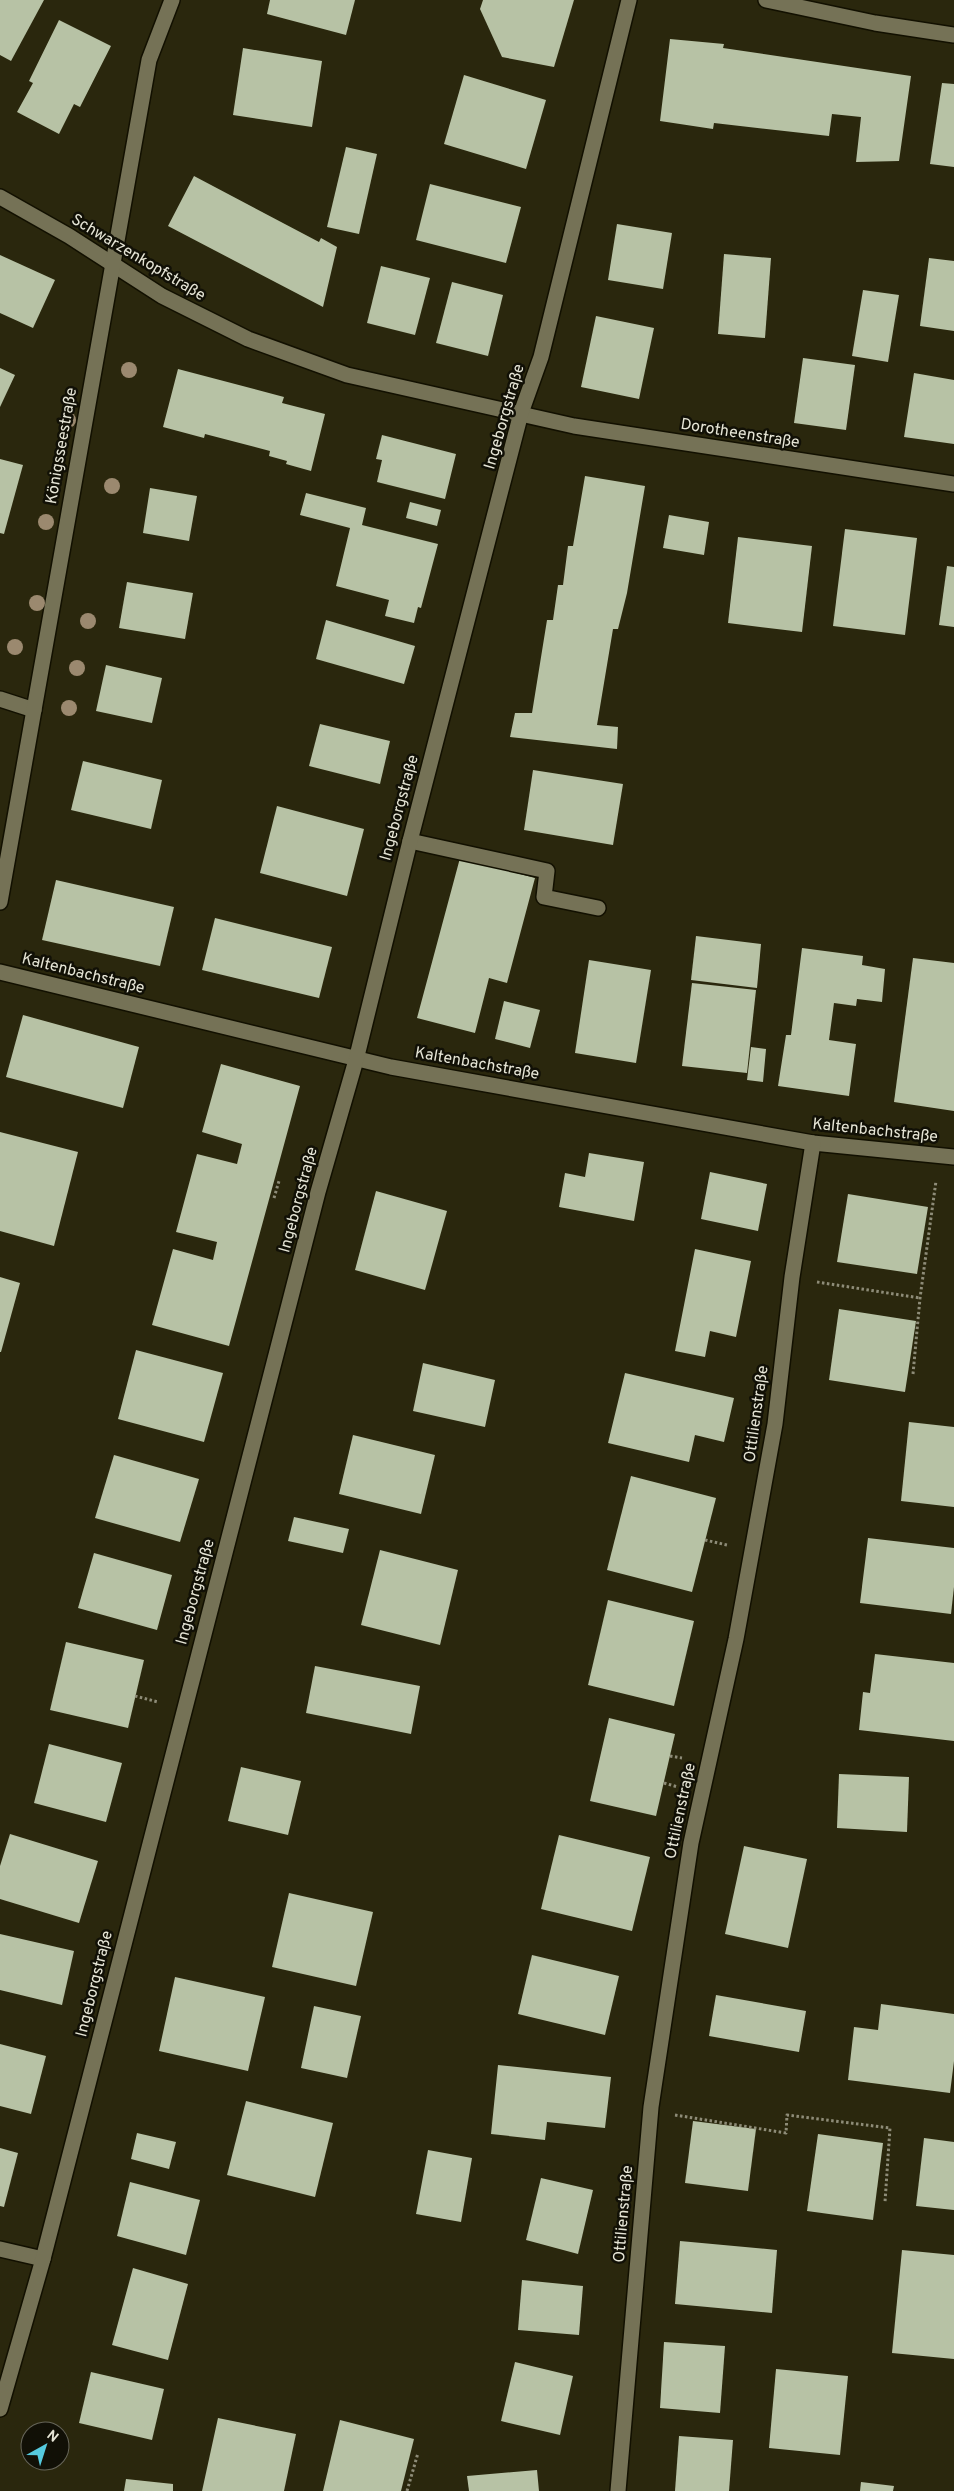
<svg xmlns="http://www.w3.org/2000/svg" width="954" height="2491" viewBox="0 0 954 2491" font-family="Overpass,sans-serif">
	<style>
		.building { fill: #b7c2a5 }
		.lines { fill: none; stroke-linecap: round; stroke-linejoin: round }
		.service-casing { stroke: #121000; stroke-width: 18 }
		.minor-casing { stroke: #121000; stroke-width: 18 }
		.path { stroke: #8e8c78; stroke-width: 3; stroke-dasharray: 2.5 2.5; stroke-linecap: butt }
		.service { stroke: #757256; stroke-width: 15 }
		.minor { stroke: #757256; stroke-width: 15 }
		.tree { fill: #9b896f }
		.labels { text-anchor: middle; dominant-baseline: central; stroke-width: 5; stroke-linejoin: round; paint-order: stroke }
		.street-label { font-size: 16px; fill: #e6e5d6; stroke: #111006 }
	</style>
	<rect width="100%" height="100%" fill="#2a270d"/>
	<g class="building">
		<polygon points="0,0 44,0 11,61 0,55"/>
		<polygon points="270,0 355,0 346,35 267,14"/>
		<polygon points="483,0 574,0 554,67 502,57 480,9"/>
		<polygon points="59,20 111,46 80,107 74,104 59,134 17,112 33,83 29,81"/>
		<polygon points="670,39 724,44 723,48 911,76 899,161 856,162 861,117 832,114 829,136 714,123 713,129 660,121"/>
		<polygon points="243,48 322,61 312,127 233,115"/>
		<polygon points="464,75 546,100 526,169 444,144"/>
		<polygon points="942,83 954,84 954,167 930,164"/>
		<polygon points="346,147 377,154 359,234 327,227"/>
		<polygon points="194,176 319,242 321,238 337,247 323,307 168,226"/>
		<polygon points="430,184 521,207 506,263 416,240"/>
		<polygon points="617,224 672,233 663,289 608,280"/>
		<polygon points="724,254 771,258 765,338 718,334"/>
		<polygon points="0,255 55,280 33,328 0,313"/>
		<polygon points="929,258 954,261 954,331 920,326"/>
		<polygon points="381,266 430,278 415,335 367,323"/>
		<polygon points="452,282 503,295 488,356 436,343"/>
		<polygon points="863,290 899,295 888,362 852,356"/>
		<polygon points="596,316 654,328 639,399 581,387"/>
		<polygon points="803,358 855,365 846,430 794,423"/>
		<polygon points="0,368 15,375 0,407"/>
		<polygon points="178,369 284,397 282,403 325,414 311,471 286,464 287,461 269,456 270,451 205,434 204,438 163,427"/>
		<polygon points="914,373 954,380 954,444 904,437"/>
		<polygon points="382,435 456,454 445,499 377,482 382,460 376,459"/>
		<polygon points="0,459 23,465 4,534 0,533"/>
		<polygon points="585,476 645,486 627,593 618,629 613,629 597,725 618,727 617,749 510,737 515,713 532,713 547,620 553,620 558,585 563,585 568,546 573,546"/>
		<polygon points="150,488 197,496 189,541 143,533"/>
		<polygon points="306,493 366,508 362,525 438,544 421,608 418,607 414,623 385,616 389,600 336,586 350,528 300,515"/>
		<polygon points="410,502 441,510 437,526 406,518"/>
		<polygon points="669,515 709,522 704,555 663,548"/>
		<polygon points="845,529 917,538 905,635 833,626"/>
		<polygon points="738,537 812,546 802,632 728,623"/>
		<polygon points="947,566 954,567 954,627 939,625"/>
		<polygon points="127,582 193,593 185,639 119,628"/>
		<polygon points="326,620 415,646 404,684 316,659"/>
		<polygon points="106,665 162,678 152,723 96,711"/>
		<polygon points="320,724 390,741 380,784 309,766"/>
		<polygon points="83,761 162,780 151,829 71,810"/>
		<polygon points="533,770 623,784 613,845 524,830"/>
		<polygon points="277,806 364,829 347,896 260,873"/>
		<polygon points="460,858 535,878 507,983 489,978 475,1033 417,1018"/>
		<polygon points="56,880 174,907 160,966 42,940"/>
		<polygon points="215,918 332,947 319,998 202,970"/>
		<polygon points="696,936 761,944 757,988 691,980"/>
		<polygon points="802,948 863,956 862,965 885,969 882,1002 857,999 856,1006 834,1003 829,1040 856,1044 849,1096 778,1086 786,1035 791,1035"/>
		<polygon points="913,958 954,963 954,1111 894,1102"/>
		<polygon points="589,960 651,970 636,1063 575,1053"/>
		<polygon points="692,983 756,990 747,1073 682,1066"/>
		<polygon points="504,1001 540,1010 530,1048 495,1039"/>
		<polygon points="23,1015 139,1047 123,1108 6,1077"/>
		<polygon points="751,1047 766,1049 763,1082 747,1080"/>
		<polygon points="221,1064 300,1086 229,1346 152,1325 173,1249 213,1260 217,1242 176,1232 197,1154 237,1164 242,1144 202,1132"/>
		<polygon points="0,1132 78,1152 54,1246 0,1231"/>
		<polygon points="589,1153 644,1162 634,1221 559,1207 565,1173 585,1177"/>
		<polygon points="710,1172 767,1184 758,1231 701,1219"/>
		<polygon points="376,1191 447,1211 425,1290 355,1270"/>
		<polygon points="848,1194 928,1207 917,1274 837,1262"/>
		<polygon points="695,1249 751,1261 736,1337 710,1331 705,1357 675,1351"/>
		<polygon points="0,1277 20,1283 1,1352 0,1352"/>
		<polygon points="839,1309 916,1321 905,1392 829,1380"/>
		<polygon points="136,1350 223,1373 204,1442 118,1419"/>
		<polygon points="423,1363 495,1380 485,1427 413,1411"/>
		<polygon points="625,1373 734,1398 724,1442 695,1435 689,1462 608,1443"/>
		<polygon points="909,1422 954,1427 954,1507 901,1501"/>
		<polygon points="353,1435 435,1455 421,1514 339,1494"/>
		<polygon points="114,1455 199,1479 180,1542 95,1518"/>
		<polygon points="631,1476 716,1498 692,1592 607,1570"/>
		<polygon points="294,1517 349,1529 343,1553 288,1541"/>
		<polygon points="868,1538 954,1548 954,1587 951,1614 860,1603"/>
		<polygon points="380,1550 458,1570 440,1645 361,1625"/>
		<polygon points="94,1553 172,1575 157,1630 78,1608"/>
		<polygon points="608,1600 694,1621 674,1706 588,1685"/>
		<polygon points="66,1642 144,1660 128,1728 50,1710"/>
		<polygon points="875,1654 954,1663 954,1741 859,1730 863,1692 870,1693"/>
		<polygon points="315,1666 420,1686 411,1734 306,1713"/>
		<polygon points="609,1718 675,1734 656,1816 590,1801"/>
		<polygon points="49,1744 122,1763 106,1822 34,1803"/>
		<polygon points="241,1767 301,1781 288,1835 228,1821"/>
		<polygon points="839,1774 909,1777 907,1832 837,1828"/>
		<polygon points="10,1834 98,1861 79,1923 0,1899 0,1866"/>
		<polygon points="559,1835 650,1857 632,1931 541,1909"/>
		<polygon points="744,1846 807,1859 788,1948 725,1934"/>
		<polygon points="289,1893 373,1912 356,1986 272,1967"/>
		<polygon points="0,1934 74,1951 62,2005 0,1990"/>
		<polygon points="532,1955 619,1976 605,2035 518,2014"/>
		<polygon points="175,1977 265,1997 248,2071 159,2051"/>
		<polygon points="716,1995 806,2011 799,2052 709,2036"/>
		<polygon points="881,2004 954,2014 954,2061 950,2093 848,2080 854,2027 878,2030"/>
		<polygon points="314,2006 361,2016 347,2078 301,2068"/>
		<polygon points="0,2044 46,2056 31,2114 0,2106"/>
		<polygon points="498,2065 611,2077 605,2128 547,2122 545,2140 491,2134"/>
		<polygon points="246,2101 333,2123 315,2197 227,2175"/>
		<polygon points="693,2121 756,2129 748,2191 685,2183"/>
		<polygon points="137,2133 176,2142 169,2169 131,2159"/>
		<polygon points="818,2134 883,2143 873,2220 807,2211"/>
		<polygon points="924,2138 954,2142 954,2210 916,2206"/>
		<polygon points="0,2148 18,2153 4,2207 0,2206"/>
		<polygon points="428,2150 472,2158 461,2222 416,2214"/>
		<polygon points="541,2178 593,2190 578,2254 526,2240"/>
		<polygon points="130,2182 200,2200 186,2255 117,2236"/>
		<polygon points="680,2241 777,2250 772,2313 675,2304"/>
		<polygon points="902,2250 954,2255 954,2359 892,2353"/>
		<polygon points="133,2268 188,2284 168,2360 112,2345"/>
		<polygon points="522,2280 583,2286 579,2335 518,2330"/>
		<polygon points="664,2342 725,2346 720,2413 660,2408"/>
		<polygon points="515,2362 573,2376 560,2435 501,2421"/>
		<polygon points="776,2369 848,2376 840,2455 769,2448"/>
		<polygon points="91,2372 164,2389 152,2440 79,2423"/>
		<polygon points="218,2418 296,2434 284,2491 202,2491"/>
		<polygon points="340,2420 414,2439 401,2491 323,2491"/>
		<polygon points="679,2436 733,2440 729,2491 675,2491"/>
		<polygon points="537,2470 539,2491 469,2491 467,2476"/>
		<polygon points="126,2479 173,2484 173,2491 124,2491"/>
		<polygon points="861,2482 894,2486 893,2491 860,2491"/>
	</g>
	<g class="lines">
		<g class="service-casing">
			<polyline id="service" points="410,841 547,871 544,897 598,908"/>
		</g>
		<g class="minor-casing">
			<g id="minor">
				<polyline points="766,0 875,23 954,35"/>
				<polyline points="0,197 69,236 162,296 248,339 347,375 574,426 954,484"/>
				<polyline points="0,699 34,710"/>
				<polyline points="0,902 149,60 172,0"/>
				<polyline points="0,972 391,1067 813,1143 954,1157"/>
				<polyline points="0,2249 43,2259"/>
				<polyline points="0,2409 43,2259 318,1192 356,1060 410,841 521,413 541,357 629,0"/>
				<polyline points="618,2491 651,2107 691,1843 736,1639 775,1424 792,1277 813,1143"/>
			</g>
		</g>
		<g class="path">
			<polyline points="274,1198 279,1181"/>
			<polyline points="817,1282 920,1298"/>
			<polyline points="913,1374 920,1298 936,1181"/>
			<polyline points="705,1540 727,1545"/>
			<polyline points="135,1696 158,1702"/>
			<polyline points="670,1756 682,1758"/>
			<polyline points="664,1783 678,1787"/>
			<polyline points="675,2115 786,2133 787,2115 890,2128 885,2202"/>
			<polyline points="407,2491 418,2453"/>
		</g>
		<use href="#service" class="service"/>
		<use href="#minor" class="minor"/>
	</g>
	<g class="tree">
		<circle cx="129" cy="370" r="8"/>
		<circle cx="68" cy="420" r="8"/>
		<circle cx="112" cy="486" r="8"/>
		<circle cx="46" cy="522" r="8"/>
		<circle cx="37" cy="603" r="8"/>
		<circle cx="88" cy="621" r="8"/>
		<circle cx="15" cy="647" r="8"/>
		<circle cx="77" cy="668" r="8"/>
		<circle cx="69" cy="708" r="8"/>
	</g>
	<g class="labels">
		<g class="street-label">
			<text transform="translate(138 258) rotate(31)">Schwarzenkopfstraße</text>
			<text transform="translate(505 417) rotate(-74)">Ingeborgstraße</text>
			<text transform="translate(740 434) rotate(9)">Dorotheenstraße</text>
			<text transform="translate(62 446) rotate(-80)">Königsseestraße</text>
			<text transform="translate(400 808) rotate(-75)">Ingeborgstraße</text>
			<text transform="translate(83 974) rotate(14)">Kaltenbachstraße</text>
			<text transform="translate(477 1064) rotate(10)">Kaltenbachstraße</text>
			<text transform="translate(875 1131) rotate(6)">Kaltenbachstraße</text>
			<text transform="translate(299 1200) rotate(-75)">Ingeborgstraße</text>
			<text transform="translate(757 1414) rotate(-82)">Ottilienstraße</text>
			<text transform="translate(196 1592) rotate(-75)">Ingeborgstraße</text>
			<text transform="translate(681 1811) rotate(-78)">Ottilienstraße</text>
			<text transform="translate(95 1984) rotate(-76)">Ingeborgstraße</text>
			<text transform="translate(624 2214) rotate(-85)">Ottilienstraße</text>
		</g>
	</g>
	<g transform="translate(45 2446) rotate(39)"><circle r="24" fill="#111006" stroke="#666559"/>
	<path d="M0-4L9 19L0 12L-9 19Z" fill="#55cade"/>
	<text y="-8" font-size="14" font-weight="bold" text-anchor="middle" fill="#e6e5d6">N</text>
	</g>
</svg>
